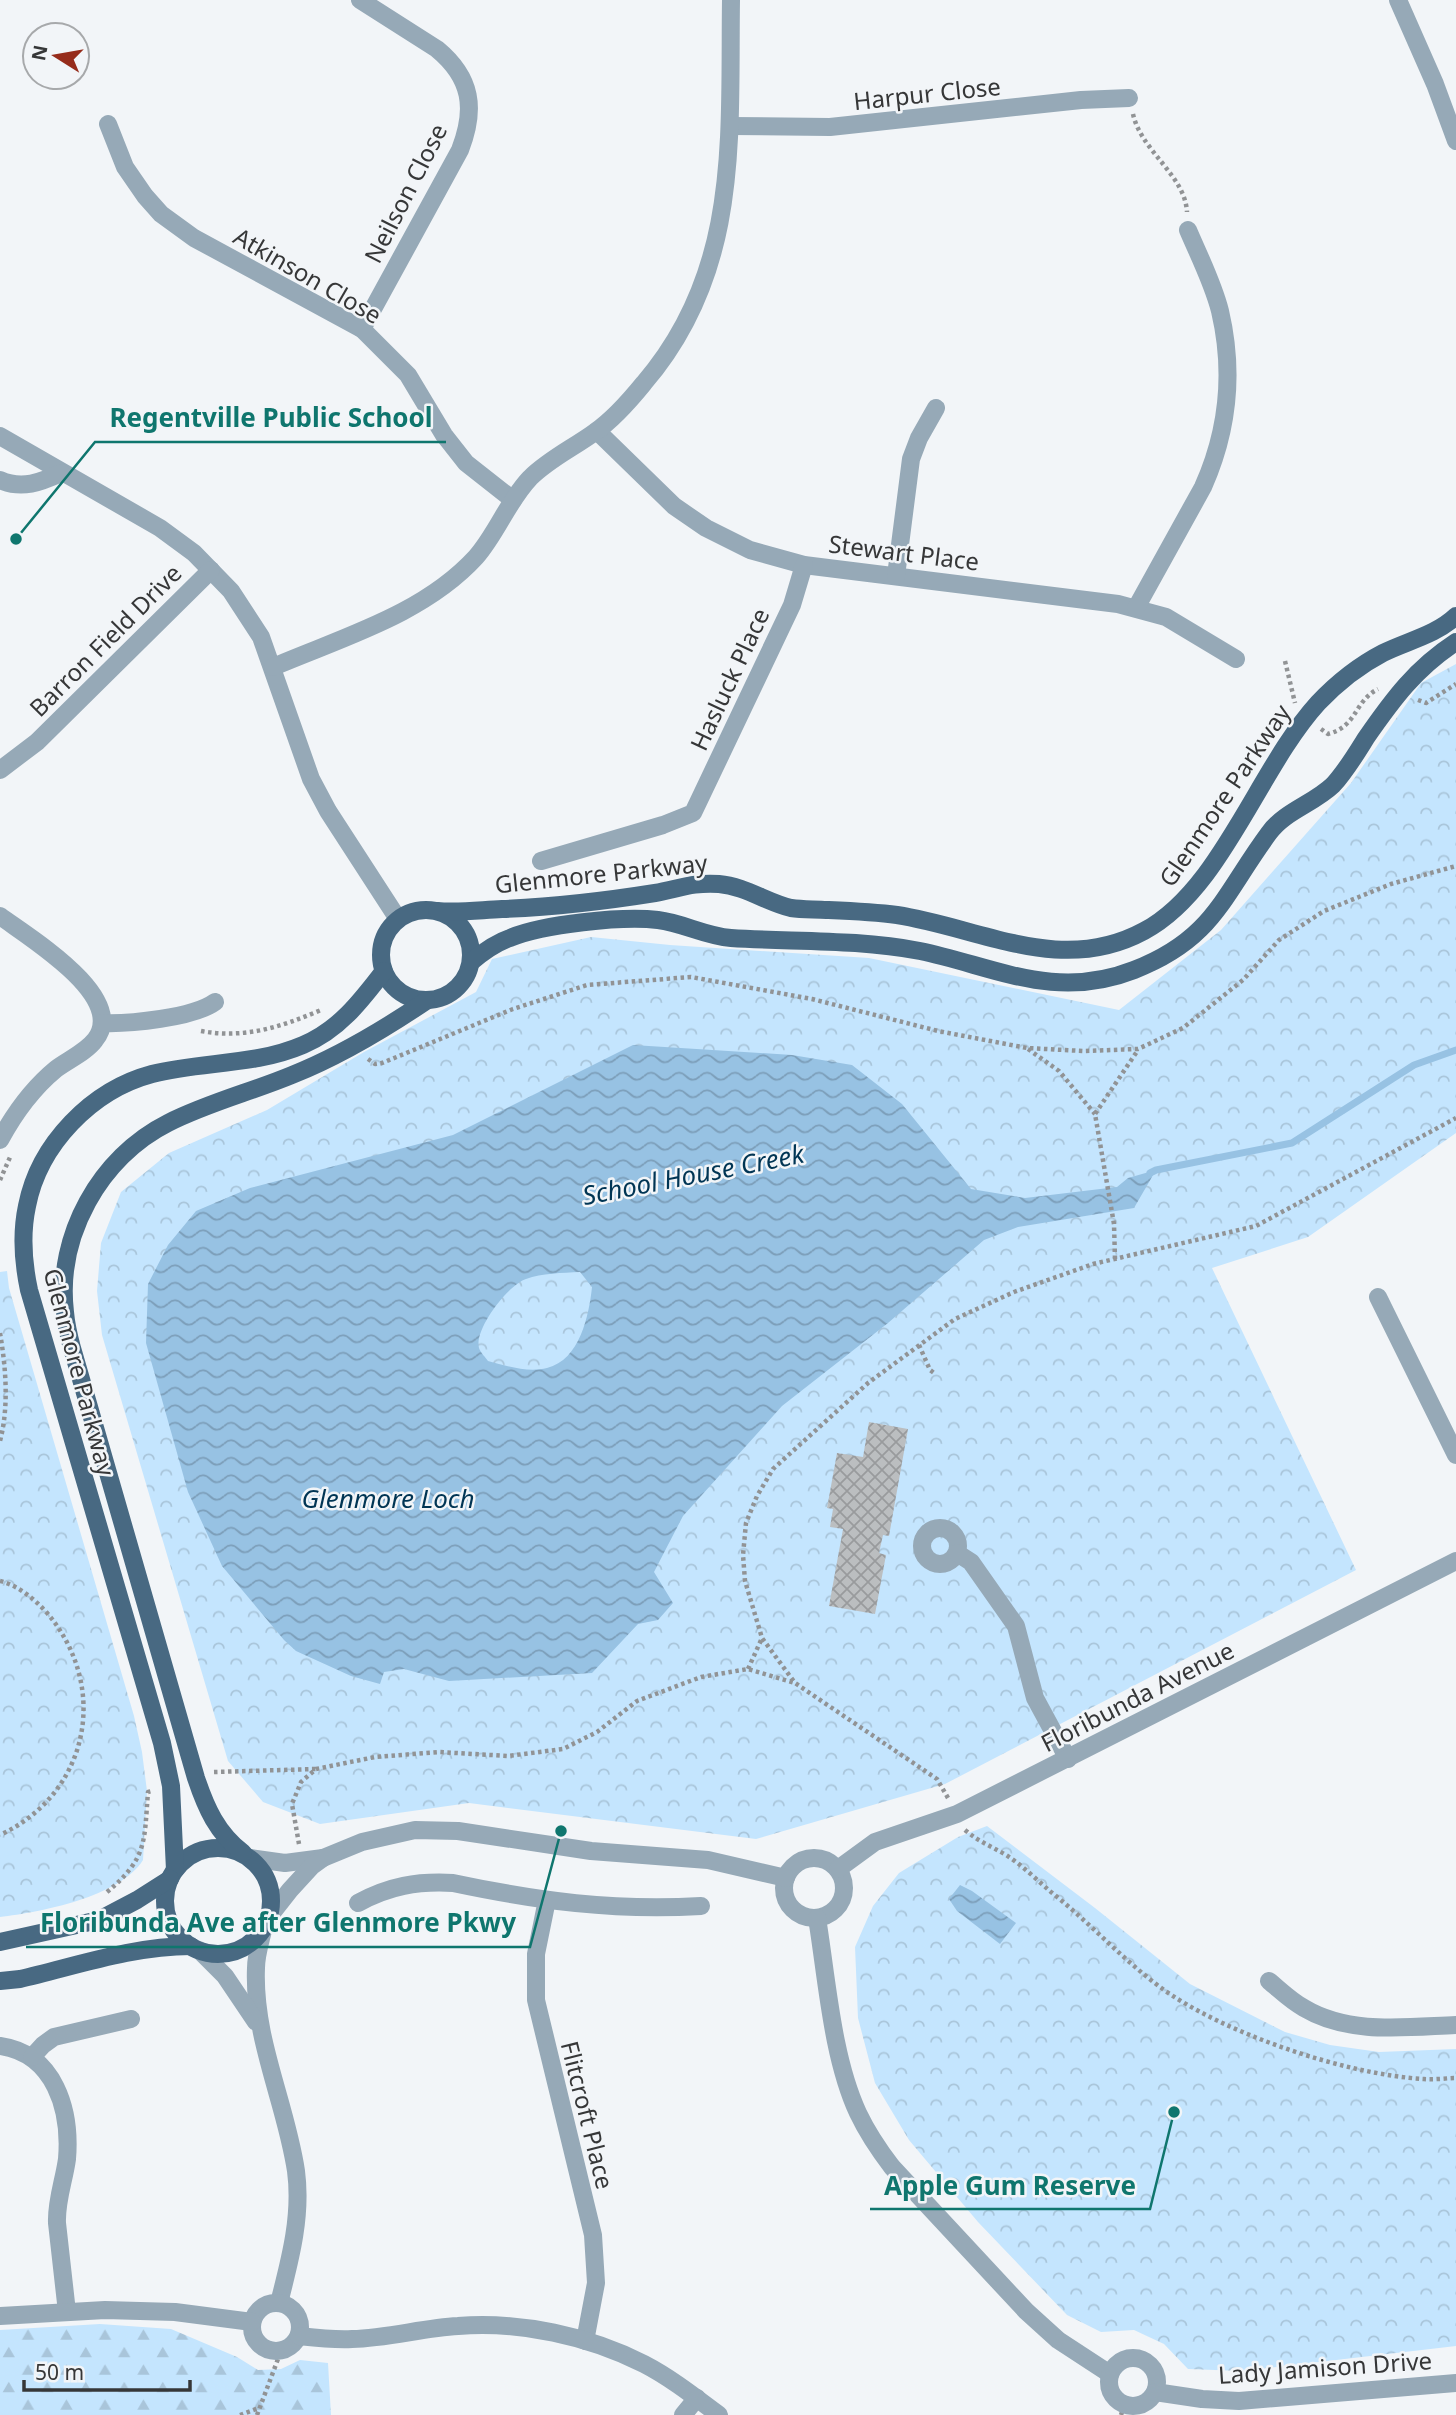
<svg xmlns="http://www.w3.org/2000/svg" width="1456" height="2415" viewBox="0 0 1456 2415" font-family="'Noto Sans',sans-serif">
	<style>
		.forest { fill: url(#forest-firs) }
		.park { fill: url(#park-crowns) }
		.water { fill: url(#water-waves); fill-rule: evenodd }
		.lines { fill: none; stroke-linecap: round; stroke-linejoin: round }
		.stream { stroke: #97c2e3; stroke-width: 7 }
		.building { fill: url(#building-cross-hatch) }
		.path { stroke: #919395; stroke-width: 4.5; stroke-dasharray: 3.5 3.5; stroke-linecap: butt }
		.minor { stroke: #96a9b7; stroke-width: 18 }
		.major { stroke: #486982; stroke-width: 18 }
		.labels { text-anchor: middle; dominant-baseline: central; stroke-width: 5; stroke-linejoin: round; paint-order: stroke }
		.street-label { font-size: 24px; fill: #363738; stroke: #f2f5f8 }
		.water-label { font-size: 26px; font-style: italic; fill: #003554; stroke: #f2f5f8 }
		.leader { fill: none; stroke: #0f766e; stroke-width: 2.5 }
		.callout-dot { fill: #0f766e; stroke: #f2f5f8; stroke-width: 2.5 }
		.callout-label { font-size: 26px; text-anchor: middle; font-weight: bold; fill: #0f766e; stroke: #f2f5f8; stroke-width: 5; stroke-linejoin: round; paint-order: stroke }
	</style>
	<defs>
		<pattern id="forest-firs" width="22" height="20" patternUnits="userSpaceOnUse" patternTransform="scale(1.75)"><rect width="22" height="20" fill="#c4e5fe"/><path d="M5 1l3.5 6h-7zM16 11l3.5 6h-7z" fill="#a9c5da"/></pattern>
		<pattern id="park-crowns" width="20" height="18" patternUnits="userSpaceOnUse" patternTransform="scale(1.75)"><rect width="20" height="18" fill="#c4e5fe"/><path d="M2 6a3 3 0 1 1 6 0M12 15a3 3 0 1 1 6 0" fill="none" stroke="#a9c5da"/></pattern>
		<pattern id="water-waves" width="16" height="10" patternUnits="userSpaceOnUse" patternTransform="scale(1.75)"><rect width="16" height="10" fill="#97c2e3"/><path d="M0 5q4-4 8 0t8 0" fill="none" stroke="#7c9eb9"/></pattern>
		<pattern id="building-cross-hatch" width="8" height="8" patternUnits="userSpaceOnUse" patternTransform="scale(1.75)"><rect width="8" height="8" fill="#bbbec0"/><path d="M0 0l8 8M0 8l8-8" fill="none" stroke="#999b9d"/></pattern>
	</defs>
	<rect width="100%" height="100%" fill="#f2f5f8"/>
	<polygon class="forest" points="100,2324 171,2329 237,2357 258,2370 281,2369 300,2360 328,2363 331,2415 0,2415 0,2330"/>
	<g class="park">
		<polygon points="1456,664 1456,1133 1308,1237 1212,1268 1356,1570 945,1784 756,1839 469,1803 320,1824 263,1802 228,1761 102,1335 97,1291 101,1243 121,1192 169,1153 267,1110 364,1052 476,992 492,959 591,937 670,945 869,958 1119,1010 1221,930 1351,783 1421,683"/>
		<path d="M 7,1271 L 9,1288 L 134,1716 L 142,1752 L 147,1791 L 143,1860 C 120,1897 41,1912 0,1917 L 0,1272 Z"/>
		<polygon points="987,1826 1095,1908 1190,1984 1285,2032 1330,2045 1379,2052 1456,2049 1456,2346 1241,2371 1188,2369 1164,2344 1134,2330 1101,2332 1067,2315 978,2222 909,2140 875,2083 858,2018 855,1947 873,1906 899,1873 958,1837"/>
	</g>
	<g class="water">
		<path d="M 633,1045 L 792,1055 L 852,1065 L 902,1104 L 971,1189 L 1025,1198 L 1117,1187 L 1128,1178 L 1156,1170 L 1134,1208 L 1018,1227 L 984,1240 L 888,1323 L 782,1406 L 683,1516 L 654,1572 L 673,1603 L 658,1620 L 638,1624 L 592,1673 L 449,1681 L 404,1669 L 384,1672 L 380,1684 L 351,1676 L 296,1651 L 284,1640 L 222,1566 L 188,1492 L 146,1343 L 148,1284 L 168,1245 L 196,1211 L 250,1188 L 453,1135 ZM 580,1272 L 592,1287 C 589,1315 580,1360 547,1368 C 528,1373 507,1366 488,1361 C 486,1358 480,1352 479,1348 C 474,1329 508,1285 526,1279 C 542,1273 562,1273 580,1272 Z"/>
		<polygon points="960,1885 972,1891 1016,1923 1000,1944 957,1911 949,1899"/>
	</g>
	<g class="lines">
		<polyline class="stream" points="1150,1173 1156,1170 1292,1143 1414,1065 1456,1050"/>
	</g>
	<polygon class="building" points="869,1422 908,1429 889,1536 883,1535 879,1553 886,1555 875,1614 829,1606 843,1529 830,1527 833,1509 827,1508 837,1453 863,1457"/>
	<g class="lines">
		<g class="path">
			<path d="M 1133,114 C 1141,151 1185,175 1187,212"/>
			<polyline points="1285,661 1295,703"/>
			<polyline points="1418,700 1426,703 1456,684"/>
			<path d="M 1321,729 L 1328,734 C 1358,726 1354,701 1378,689"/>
			<path d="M 201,1031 C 245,1039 281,1027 321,1010"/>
			<polyline points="1028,1049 1059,1071 1095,1114"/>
			<polyline points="368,1059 375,1064 382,1063 513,1009 587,985 691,977 812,999 938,1031 1027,1048 1083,1051 1138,1049 1183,1028 1243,980 1279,940 1324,911 1391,884 1456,866"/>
			<polyline points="0,1180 11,1155"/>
			<polyline points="1115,1259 1114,1224 1095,1114 1138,1050"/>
			<path d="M 0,1333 C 6,1368 9,1407 0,1441"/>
			<polyline points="919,1345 930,1370 934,1373"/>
			<path d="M 0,1581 C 21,1586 42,1605 55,1623 C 109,1698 84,1796 0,1835"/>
			<polyline points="748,1669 762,1638"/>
			<polyline points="214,1772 316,1769"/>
			<polyline points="948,1798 937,1779 795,1683 762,1638 745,1581 743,1555 746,1523 757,1496 773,1469 868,1383 955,1319 1014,1292 1093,1264 1256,1226 1456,1118"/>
			<path d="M 965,1830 C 979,1842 991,1846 1006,1855 C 1022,1865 1037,1880 1051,1892 C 1089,1922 1121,1958 1160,1987 C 1222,2033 1347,2075 1424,2079 C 1435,2080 1446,2078 1456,2078"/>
			<polyline points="299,1844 292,1804 301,1782 316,1769 375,1757 439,1752 508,1756 563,1749 597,1732 637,1701 701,1677 748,1669 795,1683"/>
			<path d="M 107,1892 C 148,1858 144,1841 148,1792 L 152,1791"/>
			<polyline points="240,2415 259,2408"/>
			<polyline points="257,2415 281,2351"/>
			<polyline points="1121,2415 1124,2406"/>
		</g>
		<g class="minor">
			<path d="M 360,0 L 437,49 C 472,78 476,109 460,150 L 362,329"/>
			<polyline points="1398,0 1435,84 1456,141"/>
			<polyline points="108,124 125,167 145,196 161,214 194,238 362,329 408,375 444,435 466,463 513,500"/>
			<polyline points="730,126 830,127 1081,100 1129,98"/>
			<polyline points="597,431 674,506 706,528 750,550 804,565 1118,604 1166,617 1236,659"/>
			<polyline points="0,436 160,528 194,553 231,591 261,637 311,779 328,811 398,919"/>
			<path d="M 0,480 C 22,490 41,482 61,473"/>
			<polyline points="896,576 911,459 919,438 936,408"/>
			<path d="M 1136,608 L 1203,487 C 1228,431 1234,371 1220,311 C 1213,283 1199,256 1188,230"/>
			<path d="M 273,667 C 343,637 424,614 476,557 C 497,533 508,501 530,478 C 549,459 573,448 595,432 C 611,421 631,399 644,383 C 741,270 729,138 731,0"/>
			<polyline points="0,770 37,742 211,570"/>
			<polyline points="541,861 663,825 693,813 792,605 804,565"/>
			<path d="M 0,916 C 28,937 129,997 95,1040 C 86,1052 68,1060 56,1069 C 33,1088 14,1114 0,1140"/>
			<path d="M 102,1023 C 129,1024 193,1018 215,1002"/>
			<polyline points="1378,1297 1456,1455"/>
			<circle cx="940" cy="1546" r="18"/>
			<polyline points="957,1553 971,1562 1016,1626 1035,1698 1068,1759"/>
			<circle cx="814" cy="1888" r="30"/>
			<polyline points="250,1858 285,1863 323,1858"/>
			<polyline points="838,1869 875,1842 957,1814 1456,1561"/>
			<polyline points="547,1900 536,1954 536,2000 593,2235 596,2283 585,2341"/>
			<path d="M 358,1903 C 389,1886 417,1881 453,1883 C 538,1901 613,1911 701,1906"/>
			<polyline points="268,1918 290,1890 312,1866 323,1858 362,1842 415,1830 458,1831 591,1851 708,1860 786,1878"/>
			<path d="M 817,1918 C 827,1979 832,2057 858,2113 C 867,2132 879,2150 892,2167 L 1026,2311 L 1058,2340 L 1110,2374"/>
			<path d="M 264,1926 C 261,1940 256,1954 256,1968 C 253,2039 286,2103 296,2171 C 302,2216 290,2260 279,2303"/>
			<polyline points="199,1950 225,1976 256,2022"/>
			<path d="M 1269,1981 C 1280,1990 1291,2001 1304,2008 C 1349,2035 1406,2027 1456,2025"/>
			<path d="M 0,2046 C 55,2054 71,2110 67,2159 C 64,2181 56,2201 57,2223 L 67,2312"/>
			<polyline points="32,2057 43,2045 54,2037 131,2019"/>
			<circle cx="276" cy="2327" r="24"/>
			<polyline points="0,2316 105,2310 175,2312 252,2322"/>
			<path d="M 299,2336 C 317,2338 334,2340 352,2339 C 388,2338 423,2328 458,2326 C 520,2321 589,2336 644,2364 C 671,2378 695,2397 719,2415"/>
			<circle cx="1133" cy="2382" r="24"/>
			<polyline points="1155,2392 1202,2399 1239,2401 1456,2383"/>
			<polyline points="683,2415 697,2398"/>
		</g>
		<g class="major">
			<circle cx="426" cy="955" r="45"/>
			<path d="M 437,911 C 459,913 480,910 502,909 C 553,907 605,901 655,893 C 678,889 693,882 719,884 C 745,886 766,902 791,908 C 803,910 815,909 827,910 C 850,911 874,912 897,915 C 981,928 1061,976 1144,931 C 1221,890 1258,769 1318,703 C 1337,683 1358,666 1383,653 C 1407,641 1436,635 1456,616"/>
			<path d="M 471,962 C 483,952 495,943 510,938 C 543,924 622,916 658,920 C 683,923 705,936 731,938 C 794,942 857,939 920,951 C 996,967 1055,1001 1134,970 C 1214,939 1223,895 1269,833 C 1285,811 1313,804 1333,785 C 1346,771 1356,754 1366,738 C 1393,699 1416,668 1456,642"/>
			<circle cx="218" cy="1901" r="53"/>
			<path d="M 243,1853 C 217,1833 206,1808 196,1778 L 72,1348 C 69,1337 66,1324 65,1312 C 56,1236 100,1157 168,1123 C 207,1103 251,1092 292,1075 C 340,1056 383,1030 426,1001"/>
			<path d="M 175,1870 L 171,1786 L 162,1743 L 29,1290 C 23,1262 21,1234 27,1206 C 39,1144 92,1090 152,1074 C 202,1061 254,1066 303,1045 C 339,1030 361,1001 384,971"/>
			<polyline points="0,1942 99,1920 137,1900 170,1879"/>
			<path d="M 0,1981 L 20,1979 C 76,1966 133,1946 191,1946"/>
		</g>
	</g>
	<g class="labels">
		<g class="street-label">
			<text transform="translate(927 93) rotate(-6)">Harpur Close</text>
			<text transform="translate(405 193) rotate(-63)">Neilson Close</text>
			<text transform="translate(308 275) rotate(30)">Atkinson Close</text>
			<text transform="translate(904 552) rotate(7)">Stewart Place</text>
			<text transform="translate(105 640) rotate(-45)">Barron Field Drive</text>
			<text transform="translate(729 679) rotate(-65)">Hasluck Place</text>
			<text transform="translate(1224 795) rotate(-56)">Glenmore Parkway</text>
			<text transform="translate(601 873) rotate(-6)">Glenmore Parkway</text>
			<text transform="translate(80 1372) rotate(75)">Glenmore Parkway</text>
			<text transform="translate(1137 1696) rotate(-27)">Floribunda Avenue</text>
			<text transform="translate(588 2115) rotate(76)">Flitcroft Place</text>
			<text transform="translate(1325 2367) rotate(-4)">Lady Jamison Drive</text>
		</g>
		<g class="water-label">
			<text transform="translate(693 1174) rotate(-11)">School House Creek</text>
			<text x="388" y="1498">Glenmore Loch</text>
		</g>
	</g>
	<path class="leader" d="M16 539L95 442H446M561 1831L530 1947H26M1174 2112L1150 2209H870"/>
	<g class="callout-dot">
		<circle cx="16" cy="539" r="7"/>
		<circle cx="561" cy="1831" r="7"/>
		<circle cx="1174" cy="2112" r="7"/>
	</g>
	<g class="callout-label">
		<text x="271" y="427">Regentville Public School</text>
		<text x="278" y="1932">Floribunda Ave after Glenmore Pkwy</text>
		<text x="1010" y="2195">Apple Gum Reserve</text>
	</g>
	<g transform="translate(56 56) rotate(281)"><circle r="33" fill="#f2f5f8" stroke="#a7a9ab" stroke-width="2"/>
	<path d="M0-5L12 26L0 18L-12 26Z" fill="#962c1b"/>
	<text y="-10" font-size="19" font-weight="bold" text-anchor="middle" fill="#363738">N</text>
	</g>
	<path d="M24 2380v10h166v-10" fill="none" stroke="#363738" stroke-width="3.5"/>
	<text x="35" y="2380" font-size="21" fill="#363738" stroke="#f2f5f8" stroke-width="5" paint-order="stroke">50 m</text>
</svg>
